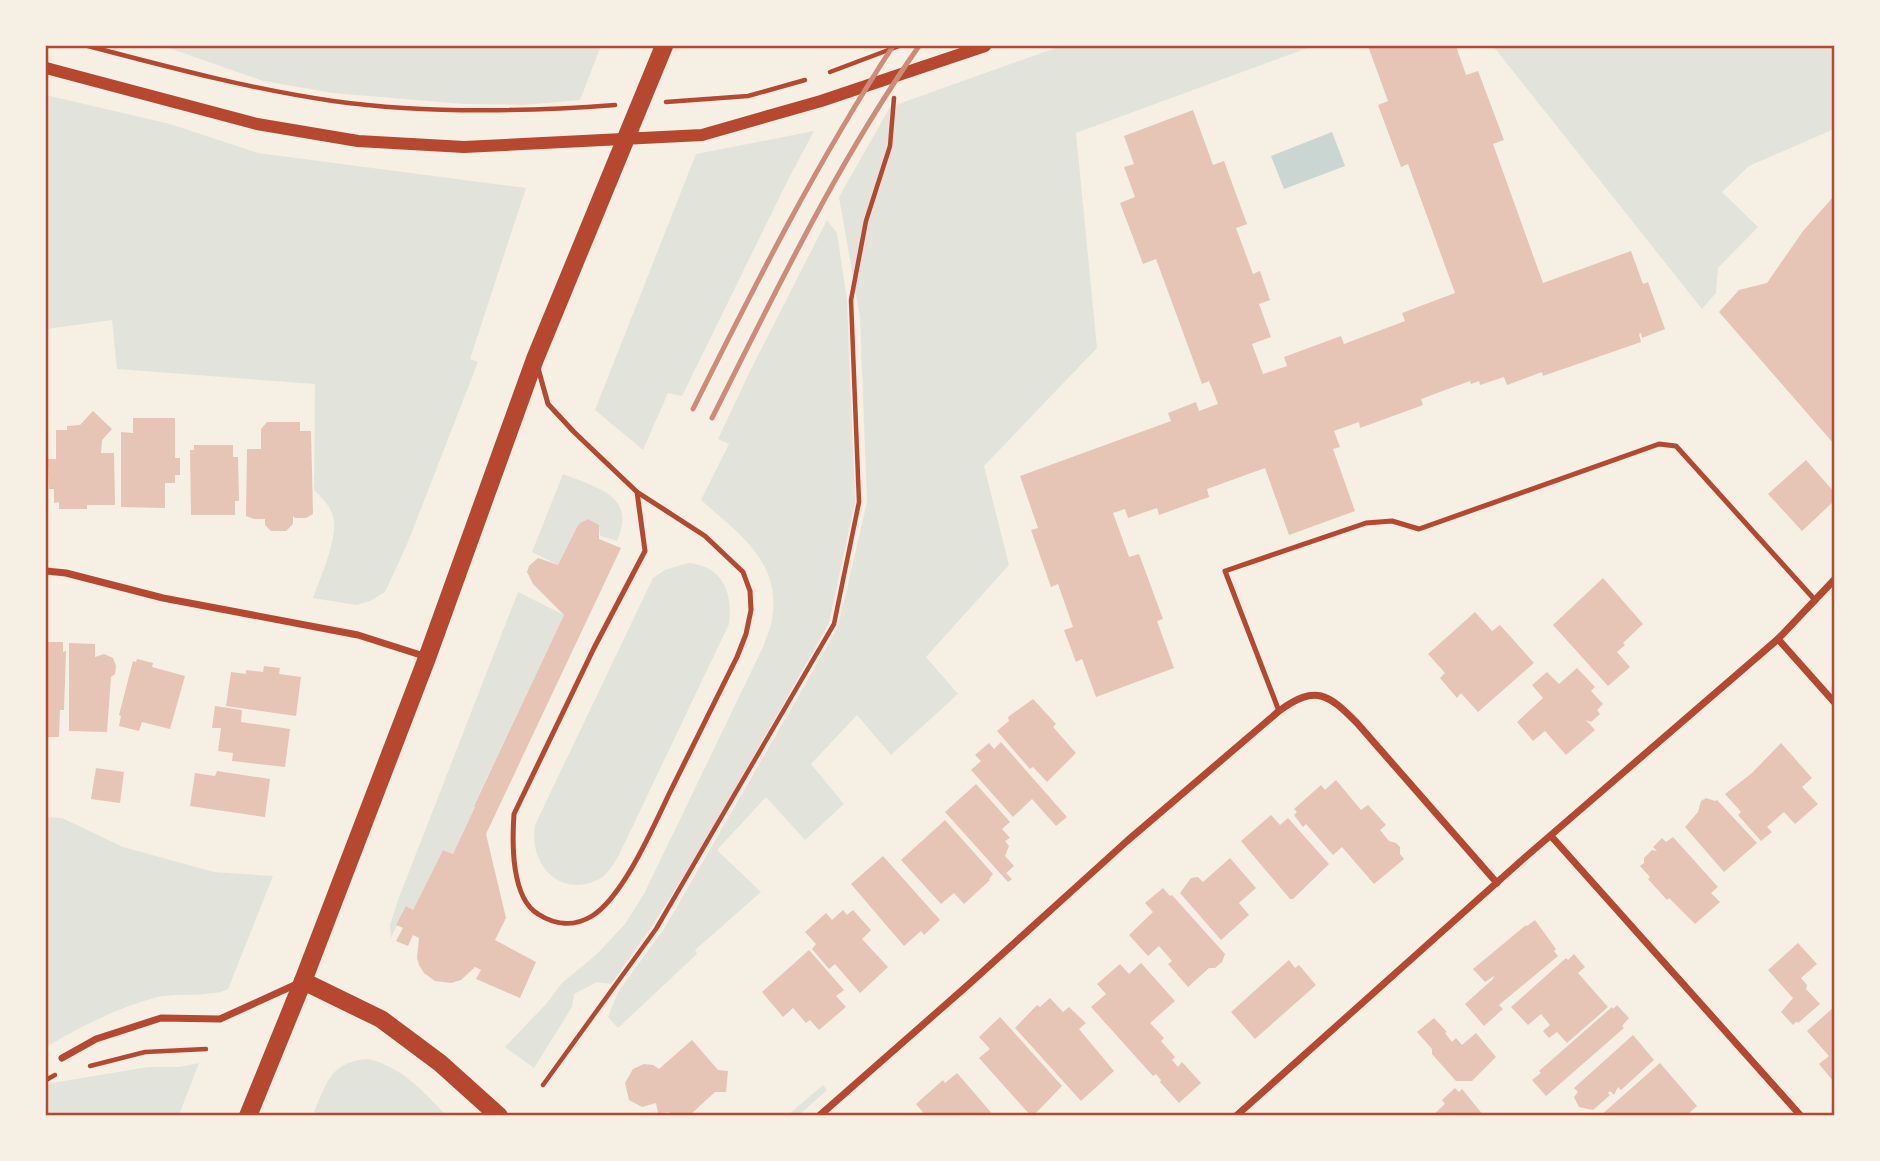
<svg xmlns="http://www.w3.org/2000/svg" width="1880" height="1161" viewBox="0 0 1880 1161" font-family="'IBM Plex Sans',sans-serif">
	<style>
		.green { fill: #e2e4dc }
		.water { fill: #c9d6d2 }
		.building { fill: #e6c5b7 }
		.lines { fill: none; stroke-linecap: round; stroke-linejoin: round }
		.path { stroke: #b5482f; stroke-width: 4.5 }
		.service { stroke: #b5482f; stroke-width: 5 }
		.minor { stroke: #b5482f; stroke-width: 7 }
		.tertiary { stroke: #b5482f; stroke-width: 12 }
		.primary { stroke: #b5482f; stroke-width: 18 }
		.rail { stroke: #cf8b77; stroke-width: 5 }
		.neatline { fill: none; stroke: #b5482f; stroke-width: 2.5 }
	</style>
	<rect width="100%" height="100%" fill="#f6efe4"/>
	<g class="green">
		<polygon points="163,46 601,46 580,100 524,105 464,104 333,93 263,81"/>
		<polygon points="1061,46 1313,46 1076,133 1097,348 984,466 1009,565 926,657 958,694 891,755 857,715 811,764 844,804 805,840 766,797 717,850 761,892 695,950 697,954 618,1028 608,1017 619,990 664,929 838,627 867,502 860,317 839,197 890,107"/>
		<polygon points="1493,46 1834,46 1834,129 1749,166 1722,192 1758,227 1718,268 1716,293 1702,309"/>
		<path d="M 46,95 L 170,124 L 258,153 L 526,188 L 470,359 L 478,362 L 408,542 L 385,592 L 370,601 L 356,605 L 313,598 C 320,579 339,535 333,517 C 330,505 322,498 314,490 L 315,384 L 117,369 L 112,320 L 46,329 Z"/>
		<polygon points="814,131 786,184 682,396 668,393 643,450 595,410 696,154"/>
		<path d="M 827,220 L 837,233 L 847,300 L 855,502 L 829,623 L 704,844 L 652,926 L 611,984 L 597,982 L 574,994 L 572,1007 L 534,1068 L 505,1047 L 546,1004 L 562,983 L 597,954 L 625,924 L 644,894 L 764,645 C 766,637 771,628 772,619 C 782,562 738,533 701,500 L 729,444 L 718,439 L 749,373 Z"/>
		<path d="M 563,474 C 597,488 637,495 617,541 L 600,536 L 599,525 L 588,519 L 580,523 L 558,565 L 532,552 Z"/>
		<path d="M 688,563 C 723,566 733,593 729,624 L 618,857 C 613,864 608,874 601,878 C 561,901 528,864 535,825 L 653,578 L 665,570 Z"/>
		<polygon points="518,592 564,615 474,805 475,807 453,854 443,850 413,910 406,906 391,938 390,925 398,900"/>
		<path d="M 46,817 L 62,818 L 123,847 L 214,872 L 273,876 L 228,989 C 212,998 175,992 154,998 C 117,1008 78,1028 46,1047 Z"/>
		<path d="M 369,1059 C 403,1068 423,1091 446,1115 L 321,1116 L 314,1112 C 327,1081 332,1061 369,1059 Z"/>
		<polygon points="199,1063 179,1115 46,1115 46,1087 52,1083 148,1067 179,1067"/>
		<polygon points="823,1085 827,1090 799,1115 788,1115"/>
	</g>
	<polygon class="water" points="1332,132 1345,166 1284,189 1271,156"/>
	<g class="building">
		<polygon points="1368,46 1448,46 1449,48 1456,46 1466,75 1478,71 1504,140 1493,144 1543,283 1631,251 1643,284 1648,282 1665,329 1642,338 1641,333 1639,334 1641,342 1543,376 1542,372 1507,385 1504,377 1480,385 1479,381 1471,384 1470,381 1421,399 1423,405 1360,428 1359,422 1334,431 1340,447 1333,449 1355,511 1289,535 1265,468 1207,489 1209,497 1159,515 1157,508 1128,518 1125,509 1113,513 1129,557 1139,554 1163,619 1157,621 1174,668 1096,697 1082,659 1076,662 1064,630 1073,627 1058,584 1051,587 1031,530 1038,528 1020,476 1171,421 1168,413 1196,402 1199,411 1218,404 1209,381 1202,384 1156,259 1143,264 1120,203 1135,197 1124,167 1134,164 1124,136 1193,110 1213,165 1224,161 1247,224 1236,228 1253,274 1260,271 1270,300 1259,304 1271,337 1252,344 1263,374 1287,366 1284,357 1341,336 1344,344 1405,321 1402,313 1455,293 1408,164 1401,167 1378,105 1388,101"/>
		<polygon points="1834,196 1834,444 1719,312 1739,290 1767,283 1803,231"/>
		<polygon points="93,411 112,429 102,440 101,453 114,453 115,505 87,505 87,509 59,509 59,502 54,503 54,489 49,489 48,459 56,459 56,430 67,430 67,426 80,425"/>
		<polygon points="133,418 175,418 175,458 180,458 180,475 175,475 175,483 165,483 165,508 121,507 121,432 133,433"/>
		<polygon points="267,422 300,422 300,431 311,431 313,514 306,518 295,518 293,516 293,524 286,531 271,531 265,525 265,519 254,519 246,516 247,449 261,449 261,429"/>
		<polygon points="194,445 233,445 233,457 238,457 239,501 235,501 235,515 191,515 190,450 194,450"/>
		<polygon points="1806,460 1834,492 1834,501 1802,531 1768,494"/>
		<polygon points="588,519 599,525 599,539 621,548 486,834 506,918 495,940 536,962 520,998 476,979 481,970 475,967 461,980 451,983 435,981 424,973 419,965 417,958 419,938 413,935 408,946 396,941 403,928 396,925 406,906 413,910 443,850 453,854 475,807 474,806 564,615 533,584 527,572 529,566 538,558 558,565 577,527 580,523"/>
		<polygon points="1603,578 1643,624 1623,643 1625,645 1617,652 1630,667 1608,686 1553,625"/>
		<polygon points="1475,612 1492,631 1500,625 1534,663 1478,712 1461,693 1457,698 1440,678 1445,673 1428,654"/>
		<polygon points="46,642 63,642 63,652 66,651 64,710 60,710 59,737 46,737"/>
		<polygon points="69,643 95,644 95,657 104,654 113,658 116,666 115,674 111,677 107,732 69,731"/>
		<polygon points="137,659 153,663 152,667 185,676 170,729 142,722 139,731 119,726 121,716 119,715 133,661 136,662"/>
		<polygon points="264,666 280,668 279,674 301,677 296,716 226,706 231,672 246,674 246,670 263,672"/>
		<polygon points="1577,668 1595,687 1591,691 1603,704 1597,710 1600,714 1591,722 1586,720 1595,730 1566,755 1545,731 1533,741 1517,722 1543,698 1532,685 1547,672 1559,684"/>
		<polygon points="1033,699 1056,724 1053,727 1076,753 1047,782 1033,767 1030,769 997,731 1009,721 1008,717"/>
		<polygon points="215,706 242,710 241,722 290,729 285,767 232,761 233,753 218,751 221,728 212,728"/>
		<polygon points="1001,742 1067,817 1056,826 1032,799 1013,817 971,770 981,761 975,755 989,743 994,749"/>
		<polygon points="1781,743 1812,778 1802,787 1818,804 1795,824 1784,812 1767,827 1772,832 1761,841 1738,815 1741,812 1725,794 1752,773"/>
		<polygon points="96,768 124,772 120,803 91,799"/>
		<polygon points="217,771 270,779 265,817 190,806 195,773 215,776"/>
		<polygon points="1336,780 1361,810 1368,805 1386,825 1380,830 1389,841 1396,843 1400,847 1400,854 1404,859 1374,884 1342,847 1333,855 1306,824 1303,827 1294,815 1297,812 1294,809 1321,785 1325,790"/>
		<polygon points="976,784 1010,822 1002,829 1010,838 1005,841 1009,846 1005,856 1014,866 1006,873 1012,879 1008,882 945,812"/>
		<polygon points="1706,798 1715,801 1717,800 1757,843 1724,872 1685,827 1698,812 1701,801"/>
		<polygon points="1271,815 1280,825 1288,818 1329,864 1293,899 1290,899 1241,841"/>
		<polygon points="945,820 993,874 989,879 990,880 964,904 954,893 941,904 901,860"/>
		<polygon points="1673,837 1718,887 1711,893 1720,902 1695,924 1669,898 1667,900 1648,879 1650,877 1640,866 1644,863 1644,858 1652,850 1657,851 1653,847 1662,838 1666,842"/>
		<polygon points="883,856 940,920 924,935 921,931 904,946 851,884"/>
		<polygon points="1230,858 1256,888 1239,903 1249,915 1221,940 1180,893 1191,878 1198,877 1203,882"/>
		<polygon points="1163,888 1170,896 1172,895 1225,954 1222,962 1215,968 1209,968 1188,987 1168,964 1172,961 1159,946 1148,956 1129,935 1153,912 1145,903"/>
		<polygon points="843,910 847,915 853,910 871,930 862,939 888,967 860,993 835,964 829,969 812,949 816,944 805,932 826,913 832,920"/>
		<polygon points="1535,920 1556,949 1554,951 1558,956 1499,1005 1503,1009 1484,1026 1465,1004 1493,979 1494,976 1485,982 1473,969 1526,925 1527,926"/>
		<polygon points="1798,943 1817,964 1801,978 1807,985 1806,989 1820,1004 1798,1023 1797,1021 1793,1025 1781,1012 1793,998 1768,970"/>
		<polygon points="809,950 844,990 836,996 846,1007 819,1030 810,1020 806,1023 793,1008 783,1017 762,992"/>
		<polygon points="1574,954 1585,967 1578,973 1608,1007 1567,1043 1557,1032 1549,1038 1543,1031 1550,1025 1541,1014 1528,1025 1511,1007 1566,958 1568,960"/>
		<polygon points="1289,960 1295,968 1299,965 1316,985 1255,1039 1231,1012"/>
		<polygon points="1141,963 1175,1001 1150,1023 1164,1038 1161,1041 1175,1057 1172,1060 1178,1067 1182,1062 1201,1083 1179,1103 1160,1082 1161,1080 1156,1074 1153,1076 1091,1007 1106,994 1097,984 1120,964 1129,974"/>
		<polygon points="1050,998 1063,1012 1069,1007 1086,1023 1079,1029 1114,1071 1081,1101 1015,1028 1037,1005 1040,1007"/>
		<polygon points="1617,1005 1629,1018 1622,1026 1624,1028 1546,1096 1532,1080 1541,1073 1539,1071 1612,1007 1613,1009"/>
		<polygon points="1834,1007 1834,1082 1819,1064 1829,1056 1807,1031"/>
		<polygon points="1000,1017 1062,1086 1033,1116 1031,1116 979,1058 990,1049 979,1037"/>
		<polygon points="1434,1018 1447,1032 1445,1033 1452,1042 1456,1038 1462,1045 1476,1033 1496,1057 1472,1081 1456,1081 1432,1054 1432,1049 1417,1032"/>
		<polygon points="1633,1035 1654,1060 1621,1090 1618,1087 1614,1095 1610,1091 1608,1093 1610,1095 1593,1110 1579,1107 1574,1097 1578,1092 1574,1088"/>
		<polygon points="692,1040 718,1070 728,1071 726,1092 715,1092 692,1113 693,1116 669,1116 670,1112 658,1113 656,1103 642,1107 629,1100 625,1083 633,1069 644,1064 653,1065 659,1069"/>
		<polygon points="1660,1063 1697,1106 1686,1116 1600,1116"/>
		<polygon points="957,1073 989,1110 994,1116 926,1116 916,1104 943,1080 945,1083"/>
		<polygon points="1455,1088 1459,1092 1462,1089 1484,1116 1432,1116 1445,1104 1442,1100"/>
	</g>
	<g class="lines">
		<g class="path">
			<path d="M 88,46 C 168,67 250,89 333,101 C 426,114 522,112 615,105"/>
			<polyline points="830,72 899,46"/>
			<polyline points="666,102 748,96 805,80"/>
			<polyline points="90,1066 145,1052 206,1049"/>
			<polyline points="46,1080 55,1075"/>
			<polyline points="543,1085 656,929 834,624 859,502 851,300 866,221 890,146 894,98"/>
		</g>
		<g class="service">
			<path d="M 538,368 L 548,404 L 574,432 L 637,492 L 705,536 L 743,572 L 750,591 L 751,610 L 746,634 L 737,657 C 715,701 693,746 671,790 C 654,825 624,896 592,916 C 574,927 555,925 538,914 C 511,898 512,842 514,814 L 594,648 L 645,551 L 637,492"/>
			<polyline points="1279,711 1225,571 1366,523 1392,521 1419,529 1659,444 1676,446 1815,600"/>
		</g>
		<g class="minor">
			<polyline points="46,571 66,573 163,598 358,635 427,657"/>
			<polyline points="1778,639 1834,702"/>
			<polyline points="1551,836 1801,1116"/>
			<polyline points="62,1058 96,1039 161,1018 220,1019 299,983"/>
			<path d="M 819,1116 L 968,985 L 1127,841 L 1279,711 C 1316,684 1328,694 1357,723 L 1497,883"/>
			<polyline points="1236,1116 1522,860 1778,639 1834,580"/>
		</g>
		<polyline class="tertiary" points="46,68 257,124 358,141 464,147 702,135 821,101 985,46"/>
		<g class="primary">
			<polyline points="303,981 381,1019 440,1063 499,1116"/>
			<polyline points="248,1116 303,981 427,658 535,359 664,46"/>
		</g>
		<g class="rail">
			<path d="M 693,409 C 755,285 817,162 893,46"/>
			<path d="M 712,418 C 776,291 837,163 919,46"/>
		</g>
	</g>
	<rect width="1880" height="1161" fill="none" stroke="#f6efe4" stroke-width="94"/>
	<rect x="47" y="47" width="1786" height="1067" class="neatline"/>
</svg>
